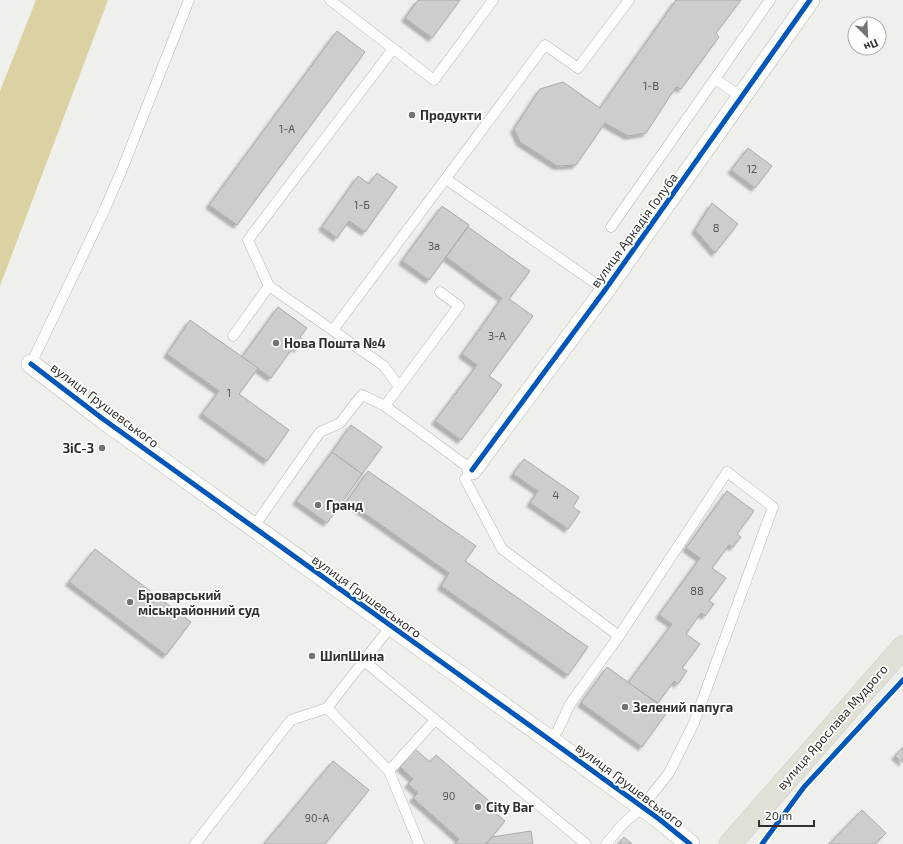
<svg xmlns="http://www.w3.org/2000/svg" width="903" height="844" viewBox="0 0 903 844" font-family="'Exo 2',sans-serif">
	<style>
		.forest { fill: #dad2a2 }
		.building { fill: #cecdcb; stroke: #aaaaa7; filter: url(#shadow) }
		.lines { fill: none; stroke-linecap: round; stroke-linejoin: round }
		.service-casing { stroke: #b8b8b5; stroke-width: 11 }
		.minor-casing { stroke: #b8b8b5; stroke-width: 20 }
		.primary-casing { stroke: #ccccca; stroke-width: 23 }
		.service { stroke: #fdfdfc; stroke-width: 10 }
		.minor { stroke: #fdfdfc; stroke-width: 19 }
		.primary { stroke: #e1e0d6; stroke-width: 22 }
		.cycleway-casing { stroke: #fff; stroke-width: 8 }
		.cycleway { stroke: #0057b8; stroke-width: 5 }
		.poi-dot { fill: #747370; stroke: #fff; stroke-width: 1.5 }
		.labels { text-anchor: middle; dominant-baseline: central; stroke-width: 3.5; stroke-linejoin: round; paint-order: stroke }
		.number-label { font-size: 11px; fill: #585755 }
		.poi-label { font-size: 13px; font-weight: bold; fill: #31302e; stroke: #fff; text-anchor: start }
		.street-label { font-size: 13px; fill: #31302e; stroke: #fff }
	</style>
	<defs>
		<filter id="shadow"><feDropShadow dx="-3.5" dy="3.5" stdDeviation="1" flood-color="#0004"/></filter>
	</defs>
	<rect width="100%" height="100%" fill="#efefeb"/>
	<polygon class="forest" points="36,0 108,0 0,286 0,91"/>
	<g class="building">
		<polygon points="418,0 460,0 432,38 405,18"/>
		<polygon points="676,0 741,0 716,33 719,37 681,89 676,87 646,133 628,136 605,123 576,165 557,166 520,142 514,129 540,89 563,82 600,108"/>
		<polygon points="337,31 365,52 237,225 209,205"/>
		<polygon points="748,148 772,166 755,188 731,170"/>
		<polygon points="377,173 397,187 365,232 349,221 337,238 322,227 358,176 369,184"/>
		<polygon points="712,203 738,224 715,253 695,230"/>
		<polygon points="442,206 469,225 429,280 402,261"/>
		<polygon points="468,227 530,271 509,299 533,316 489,376 502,385 461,440 435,421 477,365 462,354 502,298 446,257"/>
		<polygon points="278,307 307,328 300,337 303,340 297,349 294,346 271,378 242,357"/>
		<polygon points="190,320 258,368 239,394 289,430 267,461 202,414 219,391 167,354"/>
		<polygon points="351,425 382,447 362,474 332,452"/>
		<polygon points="332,452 362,474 327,523 296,501"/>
		<polygon points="524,459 579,497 573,507 580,512 568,529 530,503 538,491 513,474"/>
		<polygon points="368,471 476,546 465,561 588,647 568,675 441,586 449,573 347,501"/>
		<polygon points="727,491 754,511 737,534 741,537 733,547 729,545 712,568 726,578 709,601 714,604 705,616 701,613 686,634 700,644 682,668 687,671 678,684 674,681 658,703 628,683 672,624 659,615 700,558 686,548"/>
		<polygon points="95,549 191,622 166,655 69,582"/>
		<polygon points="607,667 668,711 642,747 581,703"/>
		<polygon points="903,747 903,763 895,756"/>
		<polygon points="415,749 430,762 436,755 495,806 492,810 505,821 486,844 455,844 459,839 413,798 418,793 408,784 413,779 400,767"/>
		<polygon points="333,761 369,790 325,844 264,844"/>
		<polygon points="862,810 886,833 875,844 829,844"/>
		<polygon points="531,831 533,844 486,844 492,837"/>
		<polygon points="624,837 632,844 622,844 620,842"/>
	</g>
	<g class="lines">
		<g class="service-casing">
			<g id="service">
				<polyline points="330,0 434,80 493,0"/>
				<polyline points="715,79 742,97"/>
				<polyline points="446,179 605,290"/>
				<polyline points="611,227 770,0"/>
				<polyline points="333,330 545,45 578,68 629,0"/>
				<polyline points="233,336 269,286"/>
				<polyline points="31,364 104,211 121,172 189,0"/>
				<polyline points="399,387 459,306 440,292"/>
				<polyline points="385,406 472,470 465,479 502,549 619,636"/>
				<polyline points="253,528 320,432 340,423 362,395 385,406 399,387 384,366 269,286 248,240 393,49"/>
				<polyline points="364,661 586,844"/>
				<polyline points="327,708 389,771 419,844"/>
				<polyline points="550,740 558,730 570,704 619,636 727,472 773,507 694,723 669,773 642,807 622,825 606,844"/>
				<polyline points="389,771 435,720"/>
				<polyline points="195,844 291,720 327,708 391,626"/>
			</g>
		</g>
		<g class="minor-casing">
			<g id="minor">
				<polyline points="31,364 103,419 550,740 659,819 690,844"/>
				<polyline points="472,470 605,290 810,0"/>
			</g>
		</g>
		<g class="primary-casing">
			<polyline id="primary" points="730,844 903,647"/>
		</g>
		<use href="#service" class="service"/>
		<use href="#minor" class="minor"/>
		<use href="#primary" class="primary"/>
		<g class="cycleway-casing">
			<g id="cycleway">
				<polyline points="31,364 103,419 550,740 659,819 690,844"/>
				<polyline points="472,470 605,290 810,0"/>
				<polyline points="762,844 804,787 903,680"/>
			</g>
		</g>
		<use href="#cycleway" class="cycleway"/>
	</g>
	<g class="poi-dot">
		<circle cx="412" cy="115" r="4"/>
		<circle cx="276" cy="343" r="4"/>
		<circle cx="102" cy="448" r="4"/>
		<circle cx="318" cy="505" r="4"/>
		<circle cx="130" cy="602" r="4"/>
		<circle cx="312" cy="656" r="4"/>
		<circle cx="625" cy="707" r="4"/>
		<circle cx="478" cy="807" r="4"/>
	</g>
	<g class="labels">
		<g class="number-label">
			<text x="651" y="85">1-В</text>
			<text x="287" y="128">1-А</text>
			<text x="752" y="168">12</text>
			<text x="362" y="204">1-Б</text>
			<text x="716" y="227">8</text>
			<text x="434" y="245">3а</text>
			<text x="497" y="335">3-А</text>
			<text x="229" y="392">1</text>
			<text x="556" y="494">4</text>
			<text x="697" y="590">88</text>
			<text x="449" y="795">90</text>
			<text x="317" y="817">90-А</text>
		</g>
		<g class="poi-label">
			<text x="420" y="115">Продукти</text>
			<text x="284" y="343">Нова Пошта №4</text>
			<text x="94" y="448" text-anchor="end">ЗіС-3</text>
			<text x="326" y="505">Гранд</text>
			<text x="138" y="595">Броварський<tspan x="138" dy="15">міськрайонний суд</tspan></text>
			<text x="320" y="656">ШипШина</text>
			<text x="633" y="707">Зелений папуга</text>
			<text x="486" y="807">City Bar</text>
		</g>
		<g class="street-label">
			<text transform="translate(634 230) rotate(-54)">вулиця Аркадія Голуба</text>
			<text transform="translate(105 405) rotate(37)">вулиця Грушевського</text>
			<text transform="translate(367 596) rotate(36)">вулиця Грушевського</text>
			<text transform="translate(832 727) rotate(-49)">вулиця Ярослава Мудрого</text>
			<text transform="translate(630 785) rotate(37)">вулиця Грушевського</text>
		</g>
	</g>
	<g transform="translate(867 36) rotate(156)"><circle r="19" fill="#ffffff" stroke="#adacab"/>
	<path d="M0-3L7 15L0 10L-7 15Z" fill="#747370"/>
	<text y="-6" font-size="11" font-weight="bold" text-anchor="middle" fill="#31302e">Пн</text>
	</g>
	<path d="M759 820v6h55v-6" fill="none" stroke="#31302e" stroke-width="2"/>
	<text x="765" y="820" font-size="12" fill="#31302e" stroke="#ffffff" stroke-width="3" paint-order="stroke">20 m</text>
</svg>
